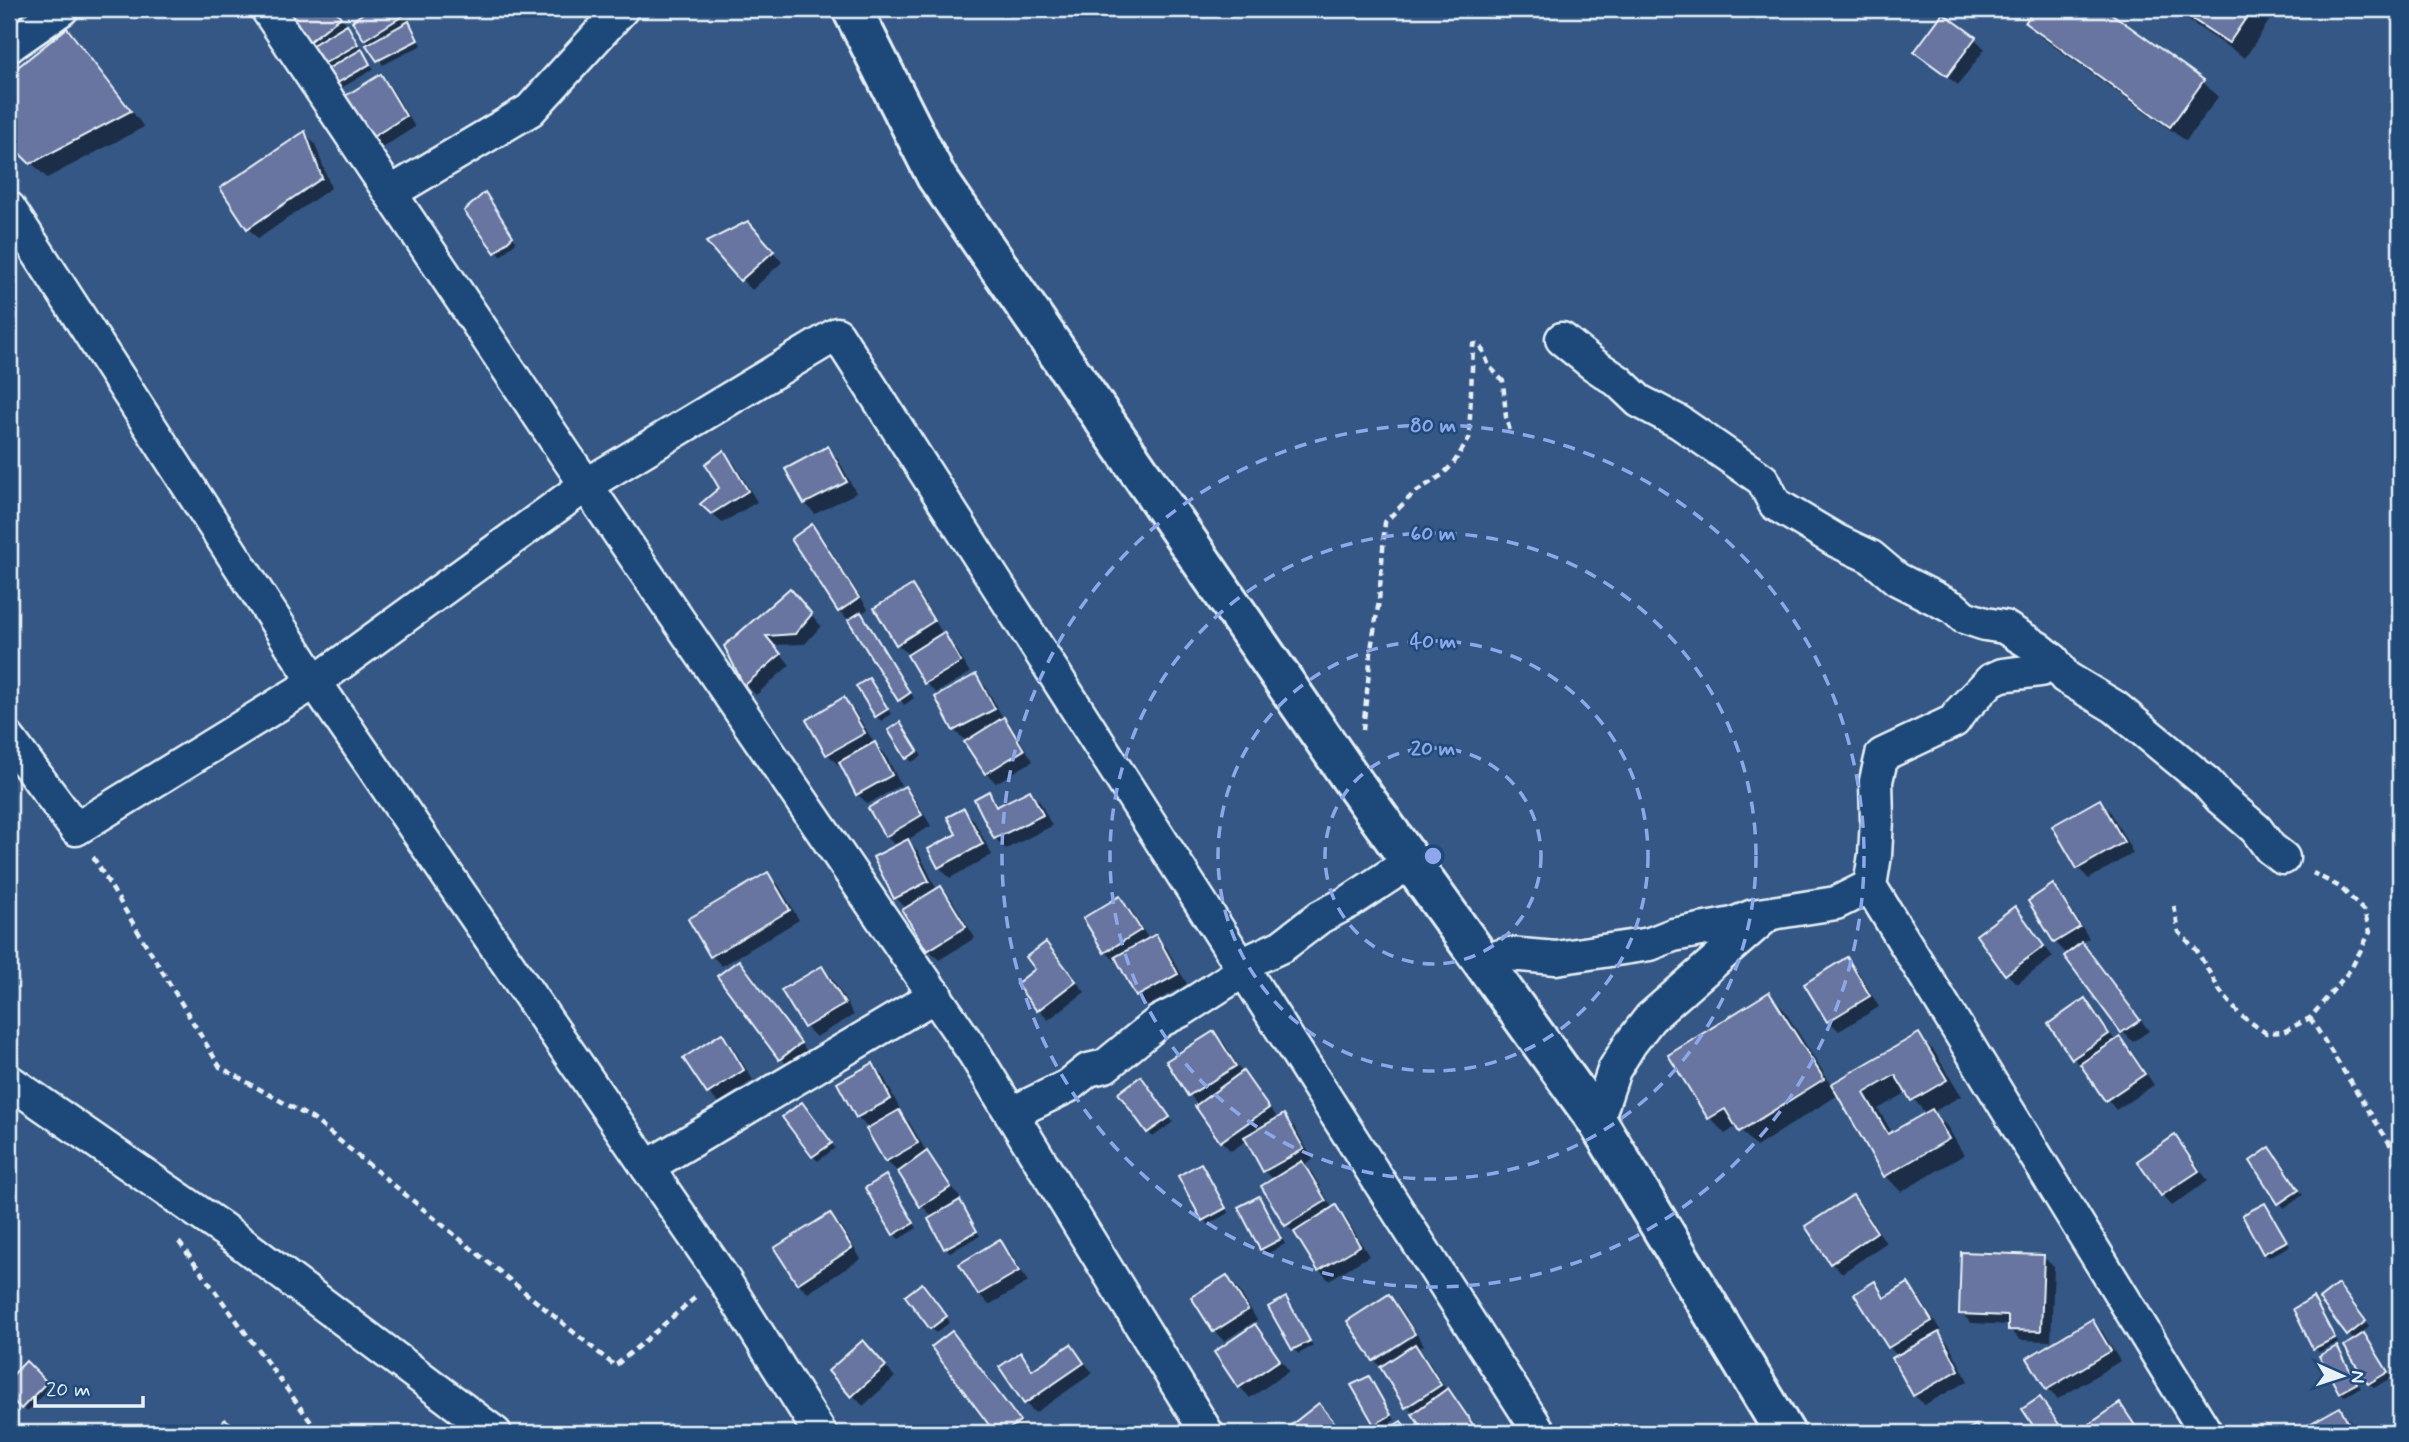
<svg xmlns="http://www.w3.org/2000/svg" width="2409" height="1442" viewBox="0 0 2409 1442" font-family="Mynerve,sans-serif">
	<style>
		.shadow { fill: #0007; fill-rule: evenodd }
		.building { fill: #6874a0; stroke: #e8f1f8; stroke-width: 2 }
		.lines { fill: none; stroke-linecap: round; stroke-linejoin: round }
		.street-casing { stroke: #e8f1f8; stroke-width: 37 }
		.secondary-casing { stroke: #e8f1f8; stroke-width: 44 }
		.path { stroke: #e8f1f8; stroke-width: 4.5; stroke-dasharray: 7 5; stroke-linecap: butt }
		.street { stroke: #1f4a7a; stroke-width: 32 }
		.secondary { stroke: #1f4a7a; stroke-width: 38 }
		.ring { fill: none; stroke: #8da8ea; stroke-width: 3.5; stroke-dasharray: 12 9 }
		.centre { fill: #8da8ea; stroke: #1f4a7a; stroke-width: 3.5 }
		.ring-label { font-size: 21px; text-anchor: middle; font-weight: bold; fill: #8da8ea; stroke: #1f4a7a; stroke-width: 5; stroke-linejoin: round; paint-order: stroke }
	</style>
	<rect width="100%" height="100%" fill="#355785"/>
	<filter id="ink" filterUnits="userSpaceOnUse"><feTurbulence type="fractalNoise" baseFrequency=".0143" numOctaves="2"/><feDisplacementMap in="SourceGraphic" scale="14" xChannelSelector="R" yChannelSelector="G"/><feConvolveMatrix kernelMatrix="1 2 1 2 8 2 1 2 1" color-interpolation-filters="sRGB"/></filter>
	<g filter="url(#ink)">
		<g class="shadow">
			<polygon points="281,9 335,9 350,28 362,49 360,50 374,69 338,90"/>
			<polygon points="372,9 403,9 410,19 407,21 413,28 422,45 383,65 354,21"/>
			<polygon points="2037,9 2102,9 2202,81 2218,97 2186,141 2042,38 2027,22"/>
			<polygon points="2171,9 2267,9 2273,15 2245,58"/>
			<polygon points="67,31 82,46 144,127 47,178 9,141 9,76"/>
			<polygon points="1974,38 1985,49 1958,85 1917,52"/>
			<polygon points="380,77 391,87 415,127 380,149 370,139"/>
			<polygon points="305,134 315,144 331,188 258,239 248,228 222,188"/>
			<polygon points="489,199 516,242 501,256 466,211"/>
			<polygon points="758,234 782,262 752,290 742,280"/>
			<polygon points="828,449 838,459 856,493 815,514 805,503"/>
			<polygon points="723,453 734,463 757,502 722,523 703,504 722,488"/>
			<polygon points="811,527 822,537 868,609 861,614 914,698 904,705 850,621 839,611"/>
			<polygon points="912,587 922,598 942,633 954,645 970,673 936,693 926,683 908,654 897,644"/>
			<polygon points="800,601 821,626 805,644 774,645 790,665 756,695 746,685 726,647"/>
			<polygon points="976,677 986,687 1004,720 1014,730 1033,761 996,783 986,773 965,740 954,730"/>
			<polygon points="869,680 891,714 881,721 876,716"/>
			<polygon points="844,699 854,710 875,744 885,754 901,785 868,804 857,794 841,763 838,765 828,754 808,721"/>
			<polygon points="900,724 922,756 912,762 908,758"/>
			<polygon points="905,788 915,799 931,826 907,840 918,851 937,890 941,888 951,898 975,938 939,960 929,950 907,909 895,898 897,847 886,836"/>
			<polygon points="1030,792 1040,802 1052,826 1006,849 995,838 988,793 1000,807"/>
			<polygon points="2099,801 2110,811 2133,853 2089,879 2078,868 2055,827"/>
			<polygon points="964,810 974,820 992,855 950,878 939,867 931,850 958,834"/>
			<polygon points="768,874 778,884 799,920 722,966 712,956"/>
			<polygon points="2053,886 2063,897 2089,938 2081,943 2092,954 2149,1031 2133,1042 2123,1032 2066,956 2074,951 2072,949 2066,953 2055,942 2030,901"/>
			<polygon points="1120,898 1130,908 1149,940 1156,936 1166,947 1187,984 1148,1006 1137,995 1119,960 1116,962 1106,952"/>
			<polygon points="2015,909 2025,919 2053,957 2017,984 2006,973"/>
			<polygon points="1046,944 1085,992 1048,1020 1018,985 1038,970"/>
			<polygon points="1846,960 1857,970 1879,1007 1839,1031 1829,1021"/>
			<polygon points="739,962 749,972 809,1054 791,1069 781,1058"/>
			<polygon points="822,968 832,978 854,1015 816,1037 806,1027 784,990"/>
			<path d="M 1769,994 L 1784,1010 L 1832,1086 L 1918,1035 L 1934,1051 L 1961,1096 L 1933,1112 L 1947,1126 L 1964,1155 L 1901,1192 L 1886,1176 L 1838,1095 L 1756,1147 L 1737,1126 L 1725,1134 L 1710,1118 L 1670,1056 ZM 1908,1092 L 1926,1114 L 1893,1134 L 1878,1109 Z"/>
			<polygon points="2085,1001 2095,1011 2116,1042 2120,1039 2130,1049 2154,1085 2116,1110 2074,1058 2051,1025"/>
			<polygon points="1214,1033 1224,1043 1243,1074 1253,1084 1278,1119 1284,1116 1294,1126 1313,1160 1304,1165 1312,1173 1333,1209 1335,1208 1346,1218 1369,1256 1329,1280 1319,1270 1297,1235 1286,1225 1263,1187 1274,1180 1265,1171 1247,1140 1231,1151 1221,1141 1168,1061"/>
			<polygon points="722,1036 732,1046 753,1080 718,1103 708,1092"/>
			<polygon points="873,1065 883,1076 900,1109 898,1111 909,1122 927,1153 937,1164 960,1198 940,1210 942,1213 960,1203 980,1236 950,1252 946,1248 934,1218 922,1206 899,1170 897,1171 886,1161 869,1129 857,1117"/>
			<polygon points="1145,1083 1173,1122 1153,1137 1148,1132"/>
			<polygon points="806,1109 835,1148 818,1161 813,1156"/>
			<polygon points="2175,1137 2185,1148 2208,1181 2172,1206 2162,1195"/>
			<polygon points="2274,1154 2303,1195 2284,1208 2252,1162"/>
			<polygon points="1201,1165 1229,1213 1208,1224 1204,1220"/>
			<polygon points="890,1182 917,1228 899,1239 894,1234"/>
			<polygon points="1853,1197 1863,1207 1886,1243 1842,1273 1831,1263"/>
			<polygon points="1258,1198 1263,1203 1285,1244 1267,1254 1262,1249 1240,1208"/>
			<polygon points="2265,1205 2290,1246 2269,1257 2264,1253"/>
			<polygon points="830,1215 840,1225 861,1259 808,1293 798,1283"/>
			<polygon points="1000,1241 1010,1252 1028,1282 989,1305 979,1294"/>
			<polygon points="2043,1257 2054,1267 2051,1341 2020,1340 2010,1329 2010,1325 1971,1323 1961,1313"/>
			<polygon points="1227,1277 1237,1287 1257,1320 1224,1341 1214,1331"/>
			<polygon points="1874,1284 1887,1298 1908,1285 1918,1296 1941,1331 1938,1333 1949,1344 1968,1381 1924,1405 1914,1395 1898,1356 1889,1347"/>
			<polygon points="926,1290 950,1322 936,1333 931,1328"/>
			<polygon points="2342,1291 2369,1327 2355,1338 2357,1340 2364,1335 2368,1340 2392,1377 2374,1388 2369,1383 2355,1341 2349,1335"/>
			<polygon points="1389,1296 1399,1306 1424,1345 1417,1349 1425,1356 1447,1391 1458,1401 1481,1433 1427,1433 1375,1360 1350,1322"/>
			<polygon points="1286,1299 1313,1346 1298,1354 1271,1308"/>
			<polygon points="2313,1300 2318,1304 2338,1343 2319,1352 2315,1348"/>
			<polygon points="2091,1321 2102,1331 2120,1361 2058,1399 2047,1389"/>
			<polygon points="1255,1326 1265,1337 1289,1371 1250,1398 1240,1387 1216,1353"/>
			<polygon points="952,1333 962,1343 1029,1432 997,1433 933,1347"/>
			<polygon points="1071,1346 1093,1373 1035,1413 1025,1403 1020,1354 1034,1371"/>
			<polygon points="2337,1348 2361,1388 2345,1396 2340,1392"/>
			<polygon points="873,1352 895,1377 863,1406 853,1395"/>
			<polygon points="26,1364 51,1387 27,1412 9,1394 9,1382"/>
			<polygon points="1369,1378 1395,1420 1380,1429 1375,1424"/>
			<polygon points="2120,1406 2142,1433 2086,1433 2083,1430"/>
			<polygon points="2340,1409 2350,1420 2357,1433 2298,1433"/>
		</g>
		<g class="building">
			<polygon points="279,9 334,9 341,17 306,44"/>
			<polygon points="369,9 403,9 406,14 364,40 352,21"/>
			<polygon points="2034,9 2105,9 2204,80 2170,127 2025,23"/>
			<polygon points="2177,9 2252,9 2229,43"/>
			<polygon points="1943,13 1976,37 1947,76 1914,52"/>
			<polygon points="409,21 418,40 377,61 366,45"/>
			<polygon points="347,24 358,44 320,66 309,47"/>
			<polygon points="67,28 131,111 30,164 9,143 9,74"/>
			<polygon points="362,49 370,64 332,86 324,71"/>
			<polygon points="381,74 406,116 368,140 342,98"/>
			<polygon points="305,131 322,178 247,229 220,188"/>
			<polygon points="485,192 513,236 495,253 464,211"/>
			<polygon points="748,221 774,251 740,281 706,242"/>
			<polygon points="828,446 847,482 804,504 785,469"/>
			<polygon points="724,450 748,491 711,514 700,504 719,488 705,464"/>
			<polygon points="812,524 859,598 838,612 791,539"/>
			<polygon points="912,585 934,621 896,645 874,608"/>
			<polygon points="790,588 812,614 795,634 766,636 781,654 744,686 724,646"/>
			<polygon points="861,612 910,693 898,701 848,620"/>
			<polygon points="944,632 961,662 924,684 907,655"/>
			<polygon points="976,674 995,709 953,731 935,697"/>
			<polygon points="869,678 888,709 875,717 856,686"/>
			<polygon points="844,697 865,733 826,755 806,720"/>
			<polygon points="1004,717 1024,750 985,774 964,742"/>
			<polygon points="900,722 918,751 906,759 888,730"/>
			<polygon points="875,742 892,775 856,795 839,762"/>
			<polygon points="905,786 922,815 885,837 868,808"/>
			<polygon points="1030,790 1043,815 994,839 974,799 989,791 996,807"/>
			<polygon points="2100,799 2124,842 2077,869 2052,826"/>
			<polygon points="964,808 983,844 938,868 928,849 956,834 947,817"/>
			<polygon points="908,839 929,881 894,899 873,857"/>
			<polygon points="768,872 790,910 710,957 688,919"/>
			<polygon points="2053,884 2080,927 2054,943 2028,901"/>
			<polygon points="941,886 966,927 927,951 902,910"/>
			<polygon points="1120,896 1141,930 1104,953 1083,918"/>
			<polygon points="2015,906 2044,946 2005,975 1976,935"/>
			<polygon points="1156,934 1178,974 1136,997 1115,957"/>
			<polygon points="1046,942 1076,981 1037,1011 1016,984 1035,969 1026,957"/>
			<polygon points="2082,942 2140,1020 2121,1033 2064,956"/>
			<polygon points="1847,957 1870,996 1827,1022 1804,984"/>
			<polygon points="739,960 801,1043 779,1060 717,976"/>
			<polygon points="822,966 845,1004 804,1028 781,990"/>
			<polygon points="1769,992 1824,1079 1739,1132 1725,1109 1708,1119 1668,1055"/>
			<polygon points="2085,998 2109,1034 2072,1059 2048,1024"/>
			<polygon points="1214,1031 1236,1066 1188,1096 1166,1061"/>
			<polygon points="722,1033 744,1070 707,1094 683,1058"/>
			<polygon points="1919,1033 1947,1080 1911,1101 1895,1075 1864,1093 1888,1134 1932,1109 1949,1139 1884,1177 1831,1084"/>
			<polygon points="2120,1037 2145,1074 2105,1101 2080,1064"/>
			<polygon points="873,1063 891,1099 856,1118 837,1083"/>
			<polygon points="1243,1071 1269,1108 1220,1142 1195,1106"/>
			<polygon points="1141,1076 1170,1117 1147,1133 1118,1093"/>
			<polygon points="802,1102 832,1143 812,1157 782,1117"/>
			<polygon points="899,1110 918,1143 885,1162 866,1129"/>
			<polygon points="1284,1114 1304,1149 1263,1172 1244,1137"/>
			<polygon points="2175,1135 2199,1171 2161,1196 2137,1161"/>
			<polygon points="2270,1147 2299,1190 2278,1204 2250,1161"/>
			<polygon points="927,1151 951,1187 920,1207 898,1172"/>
			<polygon points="1302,1161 1326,1201 1285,1226 1261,1186"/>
			<polygon points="1201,1163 1226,1208 1202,1221 1178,1176"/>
			<polygon points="886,1175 914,1223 893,1235 865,1188"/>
			<polygon points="1853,1195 1877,1232 1830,1264 1805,1226"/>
			<polygon points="1259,1196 1281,1239 1260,1250 1238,1207"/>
			<polygon points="960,1200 977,1231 944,1249 928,1219"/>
			<polygon points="2265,1203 2287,1241 2263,1254 2242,1215"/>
			<polygon points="1336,1205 1360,1246 1318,1271 1294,1232"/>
			<polygon points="830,1213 852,1248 797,1284 774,1248"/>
			<polygon points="1000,1239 1019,1271 978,1295 959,1264"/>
			<polygon points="1961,1252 2044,1255 2041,1331 2008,1330 2008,1316 1959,1314"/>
			<polygon points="1227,1275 1248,1310 1213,1332 1191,1297"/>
			<polygon points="1875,1281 1884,1298 1908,1283 1932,1321 1888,1348 1854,1294"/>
			<polygon points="922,1283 947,1316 930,1329 905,1296"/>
			<polygon points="2338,1284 2366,1321 2347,1336 2319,1299"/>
			<polygon points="1389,1294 1415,1334 1373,1361 1347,1321"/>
			<polygon points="1286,1297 1310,1341 1292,1350 1268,1307"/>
			<polygon points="2313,1297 2335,1338 2313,1349 2293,1309"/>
			<polygon points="2092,1319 2111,1351 2046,1390 2027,1358"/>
			<polygon points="1255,1324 1280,1360 1238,1388 1214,1352"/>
			<polygon points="952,1331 1020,1421 1004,1433 995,1433 931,1347"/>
			<polygon points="1939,1332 1959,1370 1913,1396 1892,1358"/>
			<polygon points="2364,1333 2388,1372 2368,1384 2344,1346"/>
			<polygon points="863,1340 886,1366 851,1397 828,1371"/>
			<polygon points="1071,1344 1084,1363 1024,1404 999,1367 1021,1352 1032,1370"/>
			<polygon points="1415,1344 1441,1385 1405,1408 1380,1367"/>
			<polygon points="2337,1346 2357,1383 2339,1393 2319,1356"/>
			<polygon points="26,1361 47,1382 21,1409 9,1396 9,1379"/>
			<polygon points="1369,1376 1391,1415 1374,1425 1351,1385"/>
			<polygon points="1448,1388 1474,1426 1463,1433 1425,1433 1412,1414"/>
			<polygon points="2040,1397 2065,1433 2038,1433 2022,1409"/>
			<polygon points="1319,1403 1343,1433 1281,1433"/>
			<polygon points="2120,1403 2140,1433 2083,1433 2081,1430"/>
			<polygon points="2340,1407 2354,1433 2296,1433 2295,1432"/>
			<polygon points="225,1419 245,1433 215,1433"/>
			<polygon points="1401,1421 1410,1433 1383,1433"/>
			<polygon points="1976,1425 1980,1433 1960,1433"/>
		</g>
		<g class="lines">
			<g class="street-casing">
				<g id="street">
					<polyline points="267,9 567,457 974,1053 1207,1433"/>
					<polyline points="9,46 62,9"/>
					<polyline points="390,193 530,110 622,9"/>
					<polyline points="9,208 315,682 721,1275 820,1433"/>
					<polyline points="1562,339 1593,364 1618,381 1639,401 1679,422 1763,480 1775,504 1837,541 1871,557 1897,579 1954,608 1964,617 1985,624 2004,627 2038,648 2053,660 2065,677 2115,707 2207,783 2220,798 2256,829 2270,848 2283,858"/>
					<polyline points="2053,660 2041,670 2002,675 1991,680 1960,712 1954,721 1882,755 1876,781 1877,820 1875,855 1870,886 2206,1433"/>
					<polyline points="9,739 76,829 315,682 586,485 837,334 1540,1433"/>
					<polyline points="1482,961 1508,954 1556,958 1650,944 1673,935 1733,924 1753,916 1836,903 1870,886"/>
					<polyline points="9,1081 224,1230 495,1433"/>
					<polyline points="1012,1113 1068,1086 1088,1070 1105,1066 1160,1021 1182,1010 1232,978 1256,958 1282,946 1320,917 1349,902 1410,862"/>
					<polyline points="1597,1121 1614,1070 1630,1044 1650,1018 1765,917"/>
					<polyline points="647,1167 936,995"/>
				</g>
			</g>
			<g class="secondary-casing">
				<polyline id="secondary" points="852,9 936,176 1354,783 1597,1121 1785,1433"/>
			</g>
			<g class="path">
				<polyline points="1363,730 1372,643 1379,601 1385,522 1414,493 1442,475 1453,464 1469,439 1473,345 1476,344 1481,346 1489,366 1503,381 1506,417 1510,431"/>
				<polyline points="93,857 220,1067 313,1119 615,1366 696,1297"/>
				<polyline points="2174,906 2179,932 2197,951 2220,991 2240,1015 2266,1033 2283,1032 2310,1018 2351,969 2370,932 2364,911 2340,887 2313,873"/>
				<polyline points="2310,1018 2400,1160"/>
				<polyline points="179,1242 319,1433"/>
			</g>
			<use href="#street" class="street"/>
			<use href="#secondary" class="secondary"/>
		</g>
	</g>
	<g class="ring">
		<circle cx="1433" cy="856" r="108"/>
		<circle cx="1433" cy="856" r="215"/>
		<circle cx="1433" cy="856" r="323"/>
		<circle cx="1433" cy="856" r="431"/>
	</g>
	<circle cx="1433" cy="856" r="10" class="centre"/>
	<g class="ring-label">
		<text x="1433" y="432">80 m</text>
		<text x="1433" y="540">60 m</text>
		<text x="1433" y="648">40 m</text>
		<text x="1433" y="755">20 m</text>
	</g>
	<rect width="2409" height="1442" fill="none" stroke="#1f4a7a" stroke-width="35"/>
	<rect x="18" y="18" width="2374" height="1407" fill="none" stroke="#e8f1f8" stroke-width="2.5" filter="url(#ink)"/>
	<g transform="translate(2342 1376) rotate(93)" stroke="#1f4a7a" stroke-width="5" paint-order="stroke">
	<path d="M0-5L12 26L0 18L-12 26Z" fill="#e8f1f8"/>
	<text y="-10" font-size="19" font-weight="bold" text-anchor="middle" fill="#e8f1f8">N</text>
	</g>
	<path d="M35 1396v10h108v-10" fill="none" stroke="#e8f1f8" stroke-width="3.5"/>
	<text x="46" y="1396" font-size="21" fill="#e8f1f8" stroke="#1f4a7a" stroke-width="5" paint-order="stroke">20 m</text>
</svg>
